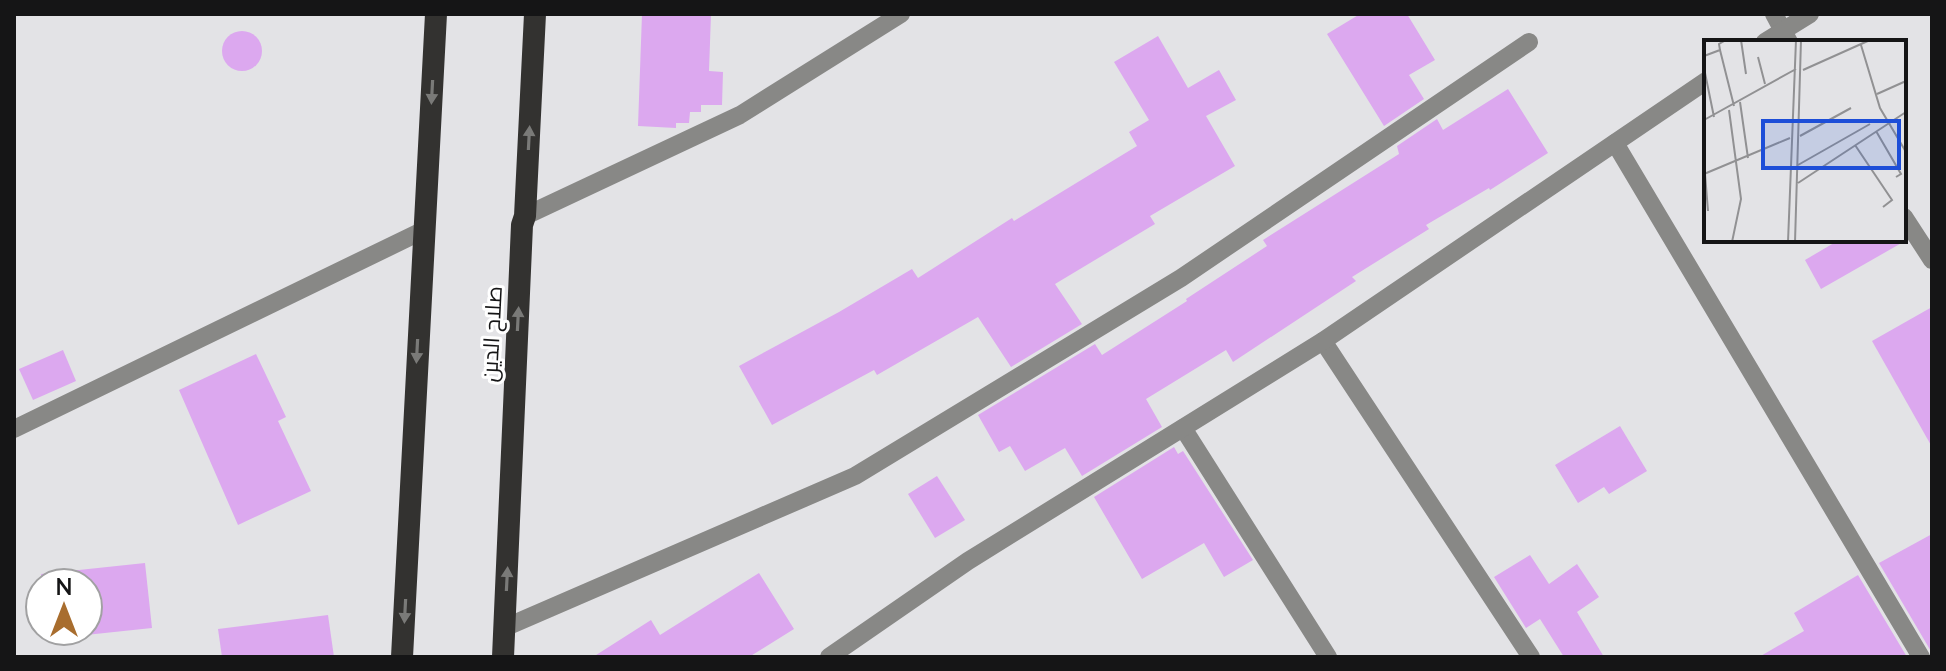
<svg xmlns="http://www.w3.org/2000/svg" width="1946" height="671" viewBox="0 0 1946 671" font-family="Lato,Cairo,sans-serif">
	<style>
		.building { fill: #dca8ef }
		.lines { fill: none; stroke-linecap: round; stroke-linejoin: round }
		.service { stroke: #888886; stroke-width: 18 }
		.trunk { stroke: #333230; stroke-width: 22 }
		.oneway { fill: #7a7a78 }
		.labels { text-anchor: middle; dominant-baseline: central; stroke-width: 6; stroke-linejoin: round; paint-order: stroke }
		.street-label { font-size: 22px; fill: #151516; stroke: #fff }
		.inset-road { fill: none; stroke: #919193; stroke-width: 2 }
		.view { fill: #1d4ed8; fill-opacity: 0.15; stroke: #1d4ed8; stroke-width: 4 }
		.inset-edge { fill: none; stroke: #151516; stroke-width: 4 }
	</style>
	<rect width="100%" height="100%" fill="#e3e3e6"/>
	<g class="building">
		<polygon points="642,14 711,14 709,71 723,72 722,105 701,105 701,112 690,112 689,123 676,123 676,128 638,126"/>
		<polygon points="1360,14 1407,14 1435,60 1409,75 1424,99 1384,126 1327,34"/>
		<circle cx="242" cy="51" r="20"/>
		<polygon points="1158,36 1188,88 1219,70 1236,100 1206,116 1235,166 1150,216 1155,224 1055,284 1082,324 1011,367 978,317 877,375 874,370 772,425 739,366 839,312 912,269 918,278 1012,218 1014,221 1137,146 1129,132 1149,120 1114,62"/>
		<polygon points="1508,89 1548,153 1490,190 1489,188 1426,225 1429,229 1352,277 1356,281 1233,362 1226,350 1146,399 1162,427 1082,476 1065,448 1025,471 1010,446 999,452 978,415 1095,344 1102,355 1187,301 1186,299 1267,246 1263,240 1399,154 1397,146 1437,119 1443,130"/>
		<polygon points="1839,240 1905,240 1905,241 1821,289 1805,260"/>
		<polygon points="1932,307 1932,447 1872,341"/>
		<polygon points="63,350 76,381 33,400 19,369"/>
		<polygon points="256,354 286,417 278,421 311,491 238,525 179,390"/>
		<polygon points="1620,426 1647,471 1609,494 1604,487 1578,503 1555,465"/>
		<polygon points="1174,447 1178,454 1183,451 1253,560 1224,577 1204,543 1142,579 1094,497"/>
		<polygon points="937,476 965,520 935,538 908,494"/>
		<polygon points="1932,534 1932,653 1879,563"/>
		<polygon points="1530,555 1549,584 1577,564 1599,597 1577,612 1604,657 1564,657 1540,619 1526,628 1494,577"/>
		<polygon points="145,563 152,628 48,639 47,631 88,631 88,583 42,583 41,574"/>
		<polygon points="759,573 794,629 749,657 593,657 651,620 660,635"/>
		<polygon points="1858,575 1907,657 1759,657 1804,631 1794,613"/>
		<polygon points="328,615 334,657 222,657 218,629"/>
	</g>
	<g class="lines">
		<g class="service">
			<polyline points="1774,14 1789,42"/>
			<polyline points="1765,42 1810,14"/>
			<polyline points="1615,143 1921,657"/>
			<polyline points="525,216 740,115 901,14"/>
			<polyline points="1904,217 1932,260"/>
			<polyline points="1323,341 1531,657"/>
			<polyline points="1183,428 1328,657"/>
			<polyline points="14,429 424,230"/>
			<polyline points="504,628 855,476 1181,278 1529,42"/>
			<polyline points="829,657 968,561 1323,341 1706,81"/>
		</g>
		<g class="trunk">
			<polyline points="402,657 436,14"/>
			<polyline points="503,657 522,225 525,216 535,14"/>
		</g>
	</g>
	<defs><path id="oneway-solid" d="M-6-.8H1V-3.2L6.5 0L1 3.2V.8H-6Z" transform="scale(2)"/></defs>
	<g class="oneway">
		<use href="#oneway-solid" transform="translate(432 92) rotate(93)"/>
		<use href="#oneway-solid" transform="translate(529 138) rotate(-87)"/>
		<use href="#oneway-solid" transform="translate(518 319) rotate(-87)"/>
		<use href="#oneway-solid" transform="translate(417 351) rotate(93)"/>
		<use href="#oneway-solid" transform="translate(507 579) rotate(-87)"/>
		<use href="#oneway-solid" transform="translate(405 611) rotate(93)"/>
	</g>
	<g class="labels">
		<g class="street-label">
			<text transform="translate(491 334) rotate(-87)">صلاح الدين</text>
		</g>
	</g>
	<g transform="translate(1704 40)">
		<rect width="202" height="202" fill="#e3e3e6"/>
		<path class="inset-road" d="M 37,0 L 42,34M 157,5 L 176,68 L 202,112M 16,10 L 30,66M 0,16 L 16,10 L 15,4 L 22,0M 54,17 L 61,44M 0,28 L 10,77M 99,30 L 166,0M 173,54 L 202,41M 36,62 L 44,118M 25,70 L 37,159 L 28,202M 0,80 L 92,29M 172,91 L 197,134 L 192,137M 96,96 L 147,68M 151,105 L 188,160 L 179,167M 94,125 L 166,84M 0,134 L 86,98M 1,134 L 4,171M 94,143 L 202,72M 84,202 L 92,0M 91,202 L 97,0"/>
		<path class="view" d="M 59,81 L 195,81 L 195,128 L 59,128 Z"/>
		<rect width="202" height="202" class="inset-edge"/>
	</g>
	<rect width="1946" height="671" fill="none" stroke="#151516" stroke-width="32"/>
	<g transform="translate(64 607)"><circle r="38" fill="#ffffff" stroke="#a1a1a2" stroke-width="2"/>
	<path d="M0-6L14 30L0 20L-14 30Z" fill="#a86d2e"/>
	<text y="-12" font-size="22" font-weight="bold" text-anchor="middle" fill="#151516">N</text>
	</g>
</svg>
